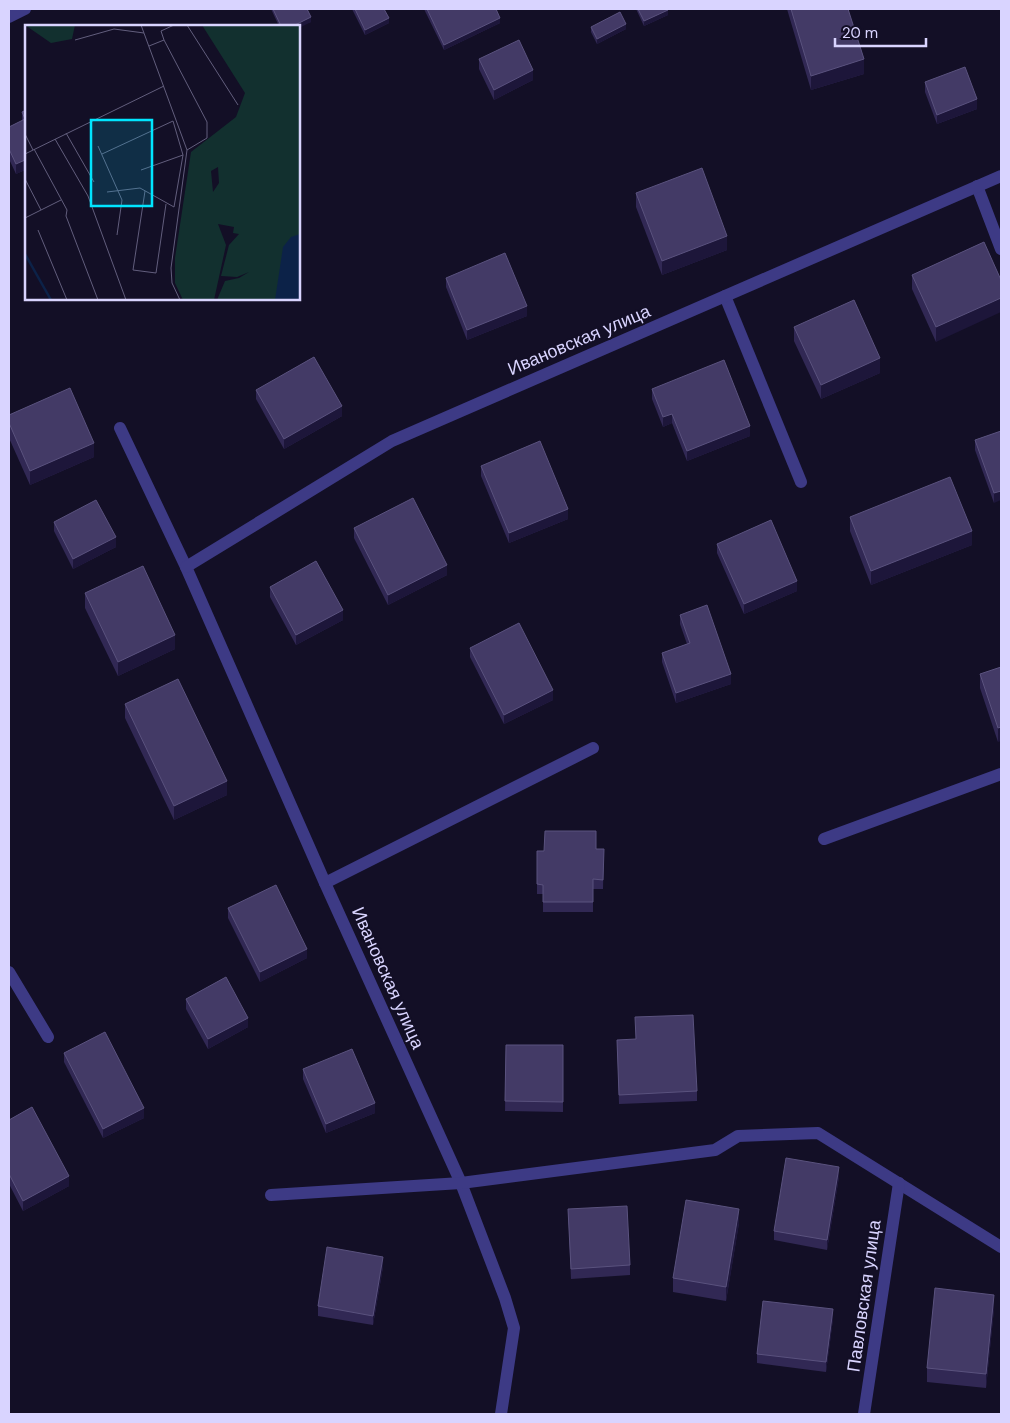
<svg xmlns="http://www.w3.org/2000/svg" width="1010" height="1423" viewBox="0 0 1010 1423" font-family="'DM Sans',sans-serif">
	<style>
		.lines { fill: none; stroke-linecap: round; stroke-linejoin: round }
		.lane { stroke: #3d3a85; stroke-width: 12 }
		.street { stroke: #3d3a85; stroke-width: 12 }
		.wall { fill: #312854 }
		.shaded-wall { fill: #1d163a }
		.building { fill: #433a66; stroke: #5a527e }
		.labels { text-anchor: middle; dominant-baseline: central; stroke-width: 4; stroke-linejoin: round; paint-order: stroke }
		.street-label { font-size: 18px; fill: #d9d4ff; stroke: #130f26 }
		.inset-river { fill: none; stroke: #0c2248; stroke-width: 2.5 }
		.inset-road { fill: none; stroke: #625e7d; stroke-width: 1 }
		.view { fill: #00e5ff; fill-opacity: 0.15; stroke: #00e5ff; stroke-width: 2.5 }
		.inset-edge { fill: none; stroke: #d9d4ff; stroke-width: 2.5 }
	</style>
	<rect width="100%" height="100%" fill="#130f26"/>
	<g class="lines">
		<g class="lane">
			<polyline points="977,186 1001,249"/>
			<polyline points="725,296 801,482"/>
			<polyline points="325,883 593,748"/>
		</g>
		<g class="street">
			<polyline points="9,17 25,9"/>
			<polyline points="120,428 186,567 325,883 461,1183 505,1298 514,1328 501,1414"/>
			<polyline points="186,567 392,441 1001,176"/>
			<polyline points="824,839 1001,774"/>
			<polyline points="9,972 48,1037"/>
			<polyline points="271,1195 461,1183 715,1150 738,1136 818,1133 1001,1247"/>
			<polyline points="864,1414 899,1183"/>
		</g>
	</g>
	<g class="wall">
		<polygon points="271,9 307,9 311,22 299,26 279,26"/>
		<polygon points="352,9 384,9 389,23 365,35"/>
		<polygon points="424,9 496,9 500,23 444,50"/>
		<polygon points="636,9 668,9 668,15 644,26"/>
		<polygon points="787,9 848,9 864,74 811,90"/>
		<polygon points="591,27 626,29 597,44 591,32"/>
		<polygon points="479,59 533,80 494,100 479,69"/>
		<polygon points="925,82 977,109 937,124 925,92"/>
		<polygon points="26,110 26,171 25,170 16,174 9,159 9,127 22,121 22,112"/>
		<polygon points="636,193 727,250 662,275 636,207"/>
		<polygon points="984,242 936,342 912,289 912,275"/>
		<polygon points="446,278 527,316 467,340 446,287"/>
		<polygon points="794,327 880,373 821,399 794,341"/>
		<polygon points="652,389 750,436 687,461 672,423 663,427 652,399"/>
		<polygon points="256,390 342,416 284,449 256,399"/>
		<polygon points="9,415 94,457 30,485 9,438"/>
		<polygon points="1001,431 994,503 975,450 975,440"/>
		<polygon points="481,466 568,519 509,543 481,476"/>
		<polygon points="850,517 972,545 871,585 850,531"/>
		<polygon points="54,522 116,547 73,569 54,531"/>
		<polygon points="354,528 447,575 388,605 354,538"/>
		<polygon points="717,544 797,591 744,614 717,553"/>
		<polygon points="270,587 343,620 296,645 270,597"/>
		<polygon points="85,593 175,649 118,676 85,608"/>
		<polygon points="680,615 731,684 676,703 662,662 662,653 687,644 680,624"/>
		<polygon points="470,648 553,700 504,724 470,657"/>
		<polygon points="1001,667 998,742 980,688 980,674"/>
		<polygon points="125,704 227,795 174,820 125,718"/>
		<polygon points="604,849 603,889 593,889 593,912 543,912 543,894 537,894 537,851"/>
		<polygon points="228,908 307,958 260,982 228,918"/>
		<polygon points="186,999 248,1027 208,1049 186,1009"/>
		<polygon points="617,1040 697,1091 697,1101 619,1104"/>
		<polygon points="506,1045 563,1045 563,1112 505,1111"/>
		<polygon points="64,1053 144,1118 103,1138 64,1062"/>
		<polygon points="303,1069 375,1113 326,1133 303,1079"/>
		<polygon points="9,1120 69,1186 23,1211 9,1184"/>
		<polygon points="839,1177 827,1250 774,1240 774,1231"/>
		<polygon points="568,1209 630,1265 630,1275 571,1279"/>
		<polygon points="739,1223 726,1301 673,1292 673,1278"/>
		<polygon points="383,1267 373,1325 318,1316 318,1306"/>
		<polygon points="994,1309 986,1388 927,1382 927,1368"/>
		<polygon points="833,1319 826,1372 757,1363 757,1354"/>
	</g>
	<g class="shaded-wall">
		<polygon points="668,10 668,15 644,26 644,21"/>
		<polygon points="311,17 311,22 299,28 299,26 293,26"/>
		<polygon points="389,18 389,23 365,35 365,30"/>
		<polygon points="500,18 500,23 444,50 444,45"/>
		<polygon points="626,24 626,29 597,44 597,39"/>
		<polygon points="864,59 864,74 811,90 811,76"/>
		<polygon points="533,70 533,80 494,100 494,90"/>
		<polygon points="977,99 977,109 937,124 937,115"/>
		<polygon points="25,160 25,170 16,174 16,164"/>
		<polygon points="727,236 727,250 662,275 662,261"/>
		<polygon points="1001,298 1001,312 936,342 936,327"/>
		<polygon points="527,306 527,316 467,340 467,330"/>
		<polygon points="880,358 880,373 821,399 821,385"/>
		<polygon points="342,406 342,416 284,449 284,439"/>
		<polygon points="672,414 672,423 663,427 663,417"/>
		<polygon points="750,426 750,436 687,461 687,451"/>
		<polygon points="94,443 94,457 30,485 30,471"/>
		<polygon points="1001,491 1001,500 994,503 994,493"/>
		<polygon points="568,509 568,519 509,543 509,533"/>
		<polygon points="972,531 972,545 871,585 871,571"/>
		<polygon points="116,537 116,547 73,569 73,559"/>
		<polygon points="447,565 447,575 388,605 388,595"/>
		<polygon points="797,581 797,591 744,614 744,604"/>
		<polygon points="343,610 343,620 296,645 296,635"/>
		<polygon points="175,635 175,649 118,676 118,662"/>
		<polygon points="731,674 731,684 676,703 676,693"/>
		<polygon points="553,690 553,700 504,724 504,715"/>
		<polygon points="1001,727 1001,741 998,742 998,728"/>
		<polygon points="227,781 227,795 174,820 174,806"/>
		<polygon points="307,949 307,958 260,982 260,972"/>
		<polygon points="248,1018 248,1027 208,1049 208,1039"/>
		<polygon points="375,1103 375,1113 326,1133 326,1124"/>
		<polygon points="144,1108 144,1118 103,1138 103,1129"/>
		<polygon points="839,1167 839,1177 827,1250 827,1240"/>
		<polygon points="69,1176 69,1186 23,1211 23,1201"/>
		<polygon points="739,1209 739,1223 726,1301 726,1287"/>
		<polygon points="383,1257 383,1267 373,1325 373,1316"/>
		<polygon points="994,1295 994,1309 986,1388 986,1374"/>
		<polygon points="833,1309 833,1319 826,1372 826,1362"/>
	</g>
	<g class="building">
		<polygon points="273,9 307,9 311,17 293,26 281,26"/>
		<polygon points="355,9 384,9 389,18 365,30"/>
		<polygon points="427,9 496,9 500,18 444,45"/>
		<polygon points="638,9 668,9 668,10 644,21"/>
		<polygon points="791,9 848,9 864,59 811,76"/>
		<polygon points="620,12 626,24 597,39 591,27"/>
		<polygon points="519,40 533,70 494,90 479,59"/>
		<polygon points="965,67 977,99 937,115 925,82"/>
		<polygon points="26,110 26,162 25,160 16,164 9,149 9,127 25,119 22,112"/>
		<polygon points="702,168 727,236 662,261 636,193"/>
		<polygon points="984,242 1001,280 1001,298 936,327 912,275"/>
		<polygon points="505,253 527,306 467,330 446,278"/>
		<polygon points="854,300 880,358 821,385 794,327"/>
		<polygon points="314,357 342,406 284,439 256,390"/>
		<polygon points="724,360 750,426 687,451 672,414 663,417 652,389"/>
		<polygon points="70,388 94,443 30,471 9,423 9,415"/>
		<polygon points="1001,431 1001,491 994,493 975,440"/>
		<polygon points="540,441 568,509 509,533 481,466"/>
		<polygon points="950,477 972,531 871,571 850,517"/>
		<polygon points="413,498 447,565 388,595 354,528"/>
		<polygon points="96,500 116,537 73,559 54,522"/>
		<polygon points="771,520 797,581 744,604 717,544"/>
		<polygon points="316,561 343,610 296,635 270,587"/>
		<polygon points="143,566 175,635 118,662 85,593"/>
		<polygon points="707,605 731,674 676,693 662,653 690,643 680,615"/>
		<polygon points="519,623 553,690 504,715 470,648"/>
		<polygon points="1001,667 1001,727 998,728 980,674"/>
		<polygon points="178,679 227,781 174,806 125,704"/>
		<polygon points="545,831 596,831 596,849 604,849 603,880 593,879 593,902 543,902 543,885 537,884 537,851 544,851"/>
		<polygon points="276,885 307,949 260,972 228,908"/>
		<polygon points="226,977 248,1018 208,1039 186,999"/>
		<polygon points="693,1015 697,1091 619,1095 617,1040 636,1039 635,1017"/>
		<polygon points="105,1032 144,1108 103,1129 64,1053"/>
		<polygon points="506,1045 563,1045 563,1102 505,1101"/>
		<polygon points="352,1049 375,1103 326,1124 303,1069"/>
		<polygon points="32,1107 69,1176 23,1201 9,1174 9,1120"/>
		<polygon points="786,1158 839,1167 827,1240 774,1231"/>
		<polygon points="686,1200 739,1209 726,1287 673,1278"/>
		<polygon points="627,1206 630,1265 571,1269 568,1209"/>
		<polygon points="327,1247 383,1257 373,1316 318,1306"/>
		<polygon points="935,1288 994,1295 986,1374 927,1368"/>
		<polygon points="763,1301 833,1309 826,1362 757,1354"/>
	</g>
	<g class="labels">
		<g class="street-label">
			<text transform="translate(579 340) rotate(-23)">Ивановская улица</text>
			<text transform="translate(388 978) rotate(66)">Ивановская улица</text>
			<text transform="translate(864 1296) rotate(-82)">Павловская улица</text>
		</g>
	</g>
	<g transform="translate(25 25)">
		<rect width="275" height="275" fill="#130f26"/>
		<path d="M 0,0 L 50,0 L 47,14 L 26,18 ZM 177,0 L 275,0 L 275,275 L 192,275 L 200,256 L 214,253 L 224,247 L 212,252 L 196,251 L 204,220 L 214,209 L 208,208 L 209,202 L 193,199 L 201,220 L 189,275 L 158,275 L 150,258 L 150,233 L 166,127 L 211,92 L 220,68 ZM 193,142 L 194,158 L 188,167 L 186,146 Z" fill="#12302f" fill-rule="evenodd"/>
		<path d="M 275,209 L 275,275 L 250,275 L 258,222 L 266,212 Z" fill="#0c2248"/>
		<path class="inset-river" d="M 0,229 L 26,275"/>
		<path class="inset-road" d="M 116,0 L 162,125 L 146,243 L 147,258 L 155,275M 149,0 L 136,6 L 139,15 L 182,97 L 182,113 L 162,125M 162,0 L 213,80M 50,15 L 89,4 L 119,8M 124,21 L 139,15M 41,108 L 69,157M 0,109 L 8,125M 30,114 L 63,171 L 101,275M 73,121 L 97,175 L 92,210M 9,124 L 42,185 L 41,191 L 73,275M 0,129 L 139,61M 77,129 L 148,96M 116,145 L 158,130M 0,154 L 16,185M 120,166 L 108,245 L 131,248 L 141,179M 82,167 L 115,163 L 149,182 L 158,130 L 148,96M 0,193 L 36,175M 13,205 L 42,275"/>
		<path class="view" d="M 66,95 L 127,95 L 127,181 L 66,181 Z"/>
		<rect width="275" height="275" class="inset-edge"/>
	</g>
	<rect width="1010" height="1423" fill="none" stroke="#d9d4ff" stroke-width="20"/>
	<path d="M835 38v8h91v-8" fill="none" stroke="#d9d4ff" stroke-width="2.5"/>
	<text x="842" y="38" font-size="15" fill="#d9d4ff" stroke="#130f26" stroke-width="4" paint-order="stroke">20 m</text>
</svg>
